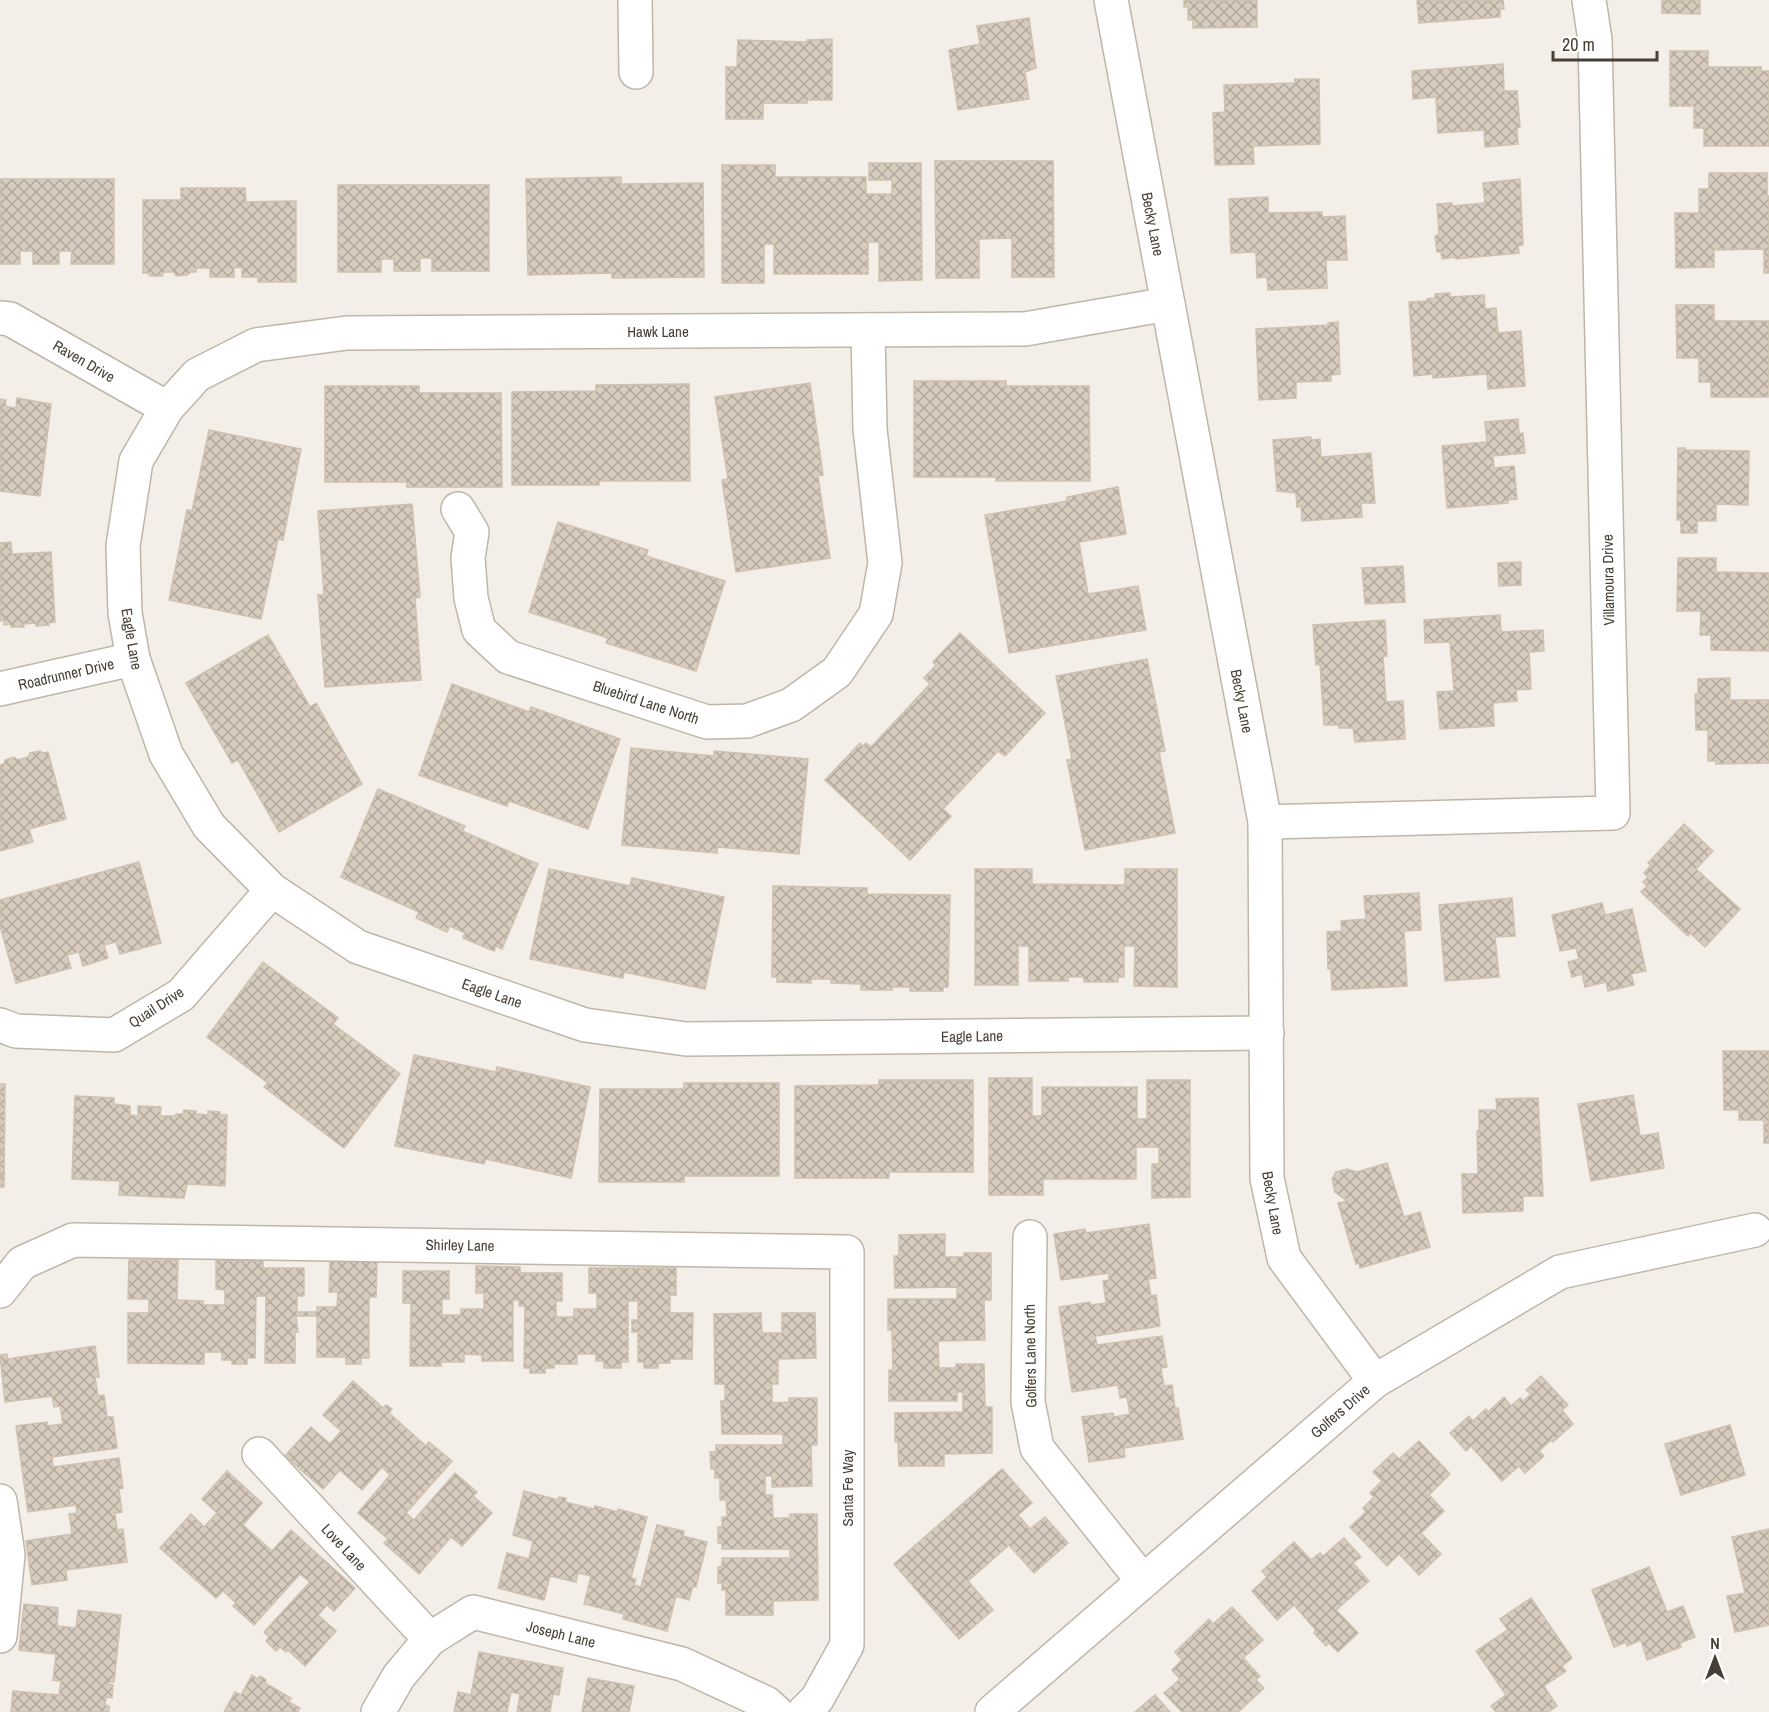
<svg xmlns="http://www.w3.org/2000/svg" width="1769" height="1712" viewBox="0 0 1769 1712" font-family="'Archivo Narrow',sans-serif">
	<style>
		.building { fill: url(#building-cross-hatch); stroke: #cfc1af; stroke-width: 1.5 }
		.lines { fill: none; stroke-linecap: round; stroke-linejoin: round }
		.minor-casing { stroke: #beb6a9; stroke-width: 36 }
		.minor { stroke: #fff; stroke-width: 33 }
		.labels { text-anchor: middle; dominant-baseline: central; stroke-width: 4.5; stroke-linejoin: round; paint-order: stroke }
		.street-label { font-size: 15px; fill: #463f36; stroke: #fff }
	</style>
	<defs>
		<pattern id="building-cross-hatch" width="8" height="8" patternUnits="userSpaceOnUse" patternTransform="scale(1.5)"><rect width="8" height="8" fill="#d8ccbf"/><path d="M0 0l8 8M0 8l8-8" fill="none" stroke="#b1a79c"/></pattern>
	</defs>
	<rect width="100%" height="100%" fill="#f3eee7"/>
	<g class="building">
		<polygon points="1184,0 1257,0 1257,27 1193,28 1193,20 1188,20 1188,7 1184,7"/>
		<polygon points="1417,0 1503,0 1504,9 1500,9 1500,17 1419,23"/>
		<polygon points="1662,0 1700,0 1700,14 1662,13"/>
		<polygon points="1029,18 1036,68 1025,72 1029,99 958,110 949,50 980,44 977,26"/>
		<polygon points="832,39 832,100 807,100 807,103 763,103 763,119 726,119 726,67 737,67 738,40 807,42 807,40"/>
		<polygon points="1670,51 1708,51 1708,67 1761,67 1761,71 1769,71 1769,146 1704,146 1704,128 1694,128 1694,106 1670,106"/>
		<polygon points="1503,64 1504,91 1517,91 1520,127 1517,128 1518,144 1485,147 1484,130 1438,133 1436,97 1413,99 1412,71"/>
		<polygon points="1295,79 1319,79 1320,144 1253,146 1254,164 1215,165 1213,113 1225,112 1224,85 1295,83"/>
		<polygon points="935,161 1053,161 1054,277 1012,277 1012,238 979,239 979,278 936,278"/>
		<polygon points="869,163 921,163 922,280 879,281 879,242 868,242 868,274 774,274 774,244 764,244 764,283 722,283 722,165 775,165 775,177 866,177 866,194 892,194 892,180 869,180"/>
		<polygon points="1709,173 1767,173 1767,196 1769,196 1769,273 1764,273 1764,249 1714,250 1714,267 1676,268 1675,213 1699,213 1699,189 1709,189"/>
		<polygon points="621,177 621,184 703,183 704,277 612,278 612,273 528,275 526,179"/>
		<polygon points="0,179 114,179 114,264 71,264 72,251 59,251 59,264 33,264 33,251 20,251 20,264 0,264"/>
		<polygon points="1520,179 1523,245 1518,246 1519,253 1456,259 1456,257 1442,259 1441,252 1437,252 1435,236 1439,235 1437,204 1452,203 1452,206 1485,203 1483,183"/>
		<polygon points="338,185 489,185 489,271 432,271 432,258 420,258 420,271 394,271 394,259 381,259 381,272 338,272"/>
		<polygon points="181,188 245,188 246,202 296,201 296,282 258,282 258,277 242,277 242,267 234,268 234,277 210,277 210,268 196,268 196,272 191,272 187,275 176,276 174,272 164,272 162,276 150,276 148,273 143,273 143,200 181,200"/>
		<polygon points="1268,197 1268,213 1322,212 1322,217 1345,216 1347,260 1326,260 1327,288 1268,290 1267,277 1257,278 1256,252 1231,253 1229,199"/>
		<polygon points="1450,293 1450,297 1484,295 1485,309 1496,308 1498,333 1521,331 1525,386 1488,389 1487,374 1433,378 1433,374 1414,376 1409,302 1427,301 1427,299 1435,298 1435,294"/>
		<polygon points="1676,305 1714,305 1714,321 1769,321 1768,397 1711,397 1711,382 1699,382 1699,358 1677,358"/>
		<polygon points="1338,322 1340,374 1331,375 1331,381 1296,382 1296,398 1259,400 1256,329 1328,325 1328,323"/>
		<polygon points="914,381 1006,381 1006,386 1089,386 1090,481 996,481 996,477 914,477"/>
		<polygon points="810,383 823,475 818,476 830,558 736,572 722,480 728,479 715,397"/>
		<polygon points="689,384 690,481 599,481 599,485 512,485 512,392 596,391 596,385"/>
		<polygon points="325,386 419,386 419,393 501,393 502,487 407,487 407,482 325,482"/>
		<polygon points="17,398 51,404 40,496 0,491 0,399 6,400 5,406 16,408"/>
		<polygon points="1518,419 1519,434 1523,433 1525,453 1493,456 1494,468 1514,466 1517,499 1508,500 1508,503 1447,508 1442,446 1487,442 1485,422"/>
		<polygon points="209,430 301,449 283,540 278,539 261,619 169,600 187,510 192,511"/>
		<polygon points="1311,437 1311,440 1320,439 1321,457 1371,453 1375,503 1361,503 1362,517 1302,521 1301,506 1297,507 1296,493 1277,491 1273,440"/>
		<polygon points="1678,448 1685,448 1685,450 1749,451 1748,505 1716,504 1716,521 1697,521 1697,533 1681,533 1681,520 1677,520"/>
		<polygon points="1118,487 1126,534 1079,542 1088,594 1138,586 1146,630 1009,653 985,515 1067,501 1067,497"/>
		<polygon points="412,504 420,597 415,598 421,680 325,687 318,595 324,595 318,511"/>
		<polygon points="558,522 648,550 646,556 725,581 696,671 606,643 608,638 529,612"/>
		<polygon points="11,542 12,554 51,552 55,622 48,623 49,625 36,626 36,623 23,624 24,627 11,627 11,624 4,625 4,620 0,621 0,543"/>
		<polygon points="1678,558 1716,558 1716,572 1769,573 1769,651 1711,650 1711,635 1700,635 1701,611 1677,611"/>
		<polygon points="1521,562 1521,585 1499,586 1498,563"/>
		<polygon points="1403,566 1405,602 1365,604 1362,568"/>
		<polygon points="1500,615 1501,632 1543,630 1544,651 1529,652 1531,689 1516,690 1517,701 1493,703 1494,726 1440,729 1437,692 1454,691 1450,642 1425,643 1424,620"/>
		<polygon points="1385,620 1387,656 1383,656 1386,702 1403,701 1405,739 1355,742 1353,728 1339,728 1339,725 1324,725 1320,664 1316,665 1313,625"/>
		<polygon points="960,633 1045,713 1005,756 998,751 943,809 951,816 910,860 825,780 860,743 863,746 866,743 871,747 930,684 924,678 936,665 933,662"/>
		<polygon points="268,635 310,707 316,703 362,784 279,832 238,760 232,763 186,683"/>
		<polygon points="1147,659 1165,751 1159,752 1175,833 1085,850 1067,760 1072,759 1056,676"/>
		<polygon points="1730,678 1730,700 1769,700 1769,763 1716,764 1716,761 1708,761 1708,730 1696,730 1695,694 1698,694 1698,679"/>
		<polygon points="452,684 529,712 531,707 620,739 588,829 509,801 507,806 419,775"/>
		<polygon points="631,748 714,756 714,751 808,759 799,854 717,847 717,853 622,845"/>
		<polygon points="40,751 43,753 48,752 66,819 29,829 33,842 0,851 0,765 4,764 5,760 14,757 18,760 28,757 30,753"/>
		<polygon points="378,789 465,826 462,831 538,864 502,949 496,946 494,951 463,938 465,933 450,926 447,932 416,918 419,912 341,877"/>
		<polygon points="1684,824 1713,851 1696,869 1740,909 1705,947 1690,933 1688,936 1641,892 1647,886 1643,882 1648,877 1644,873 1651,865 1648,863"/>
		<polygon points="139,862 161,943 120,954 116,942 104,945 108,958 83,966 79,952 67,955 71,968 16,983 0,926 0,900"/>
		<polygon points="549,869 630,886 632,878 724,897 705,989 624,972 623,978 530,959"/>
		<polygon points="975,869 1032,869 1032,884 1125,885 1125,869 1177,869 1177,987 1134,986 1135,946 1124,946 1124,977 1118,977 1118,982 1084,982 1084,977 1068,977 1068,981 1029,981 1029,946 1018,946 1018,985 975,985"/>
		<polygon points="773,886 867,888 867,894 950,895 948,987 943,987 943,991 910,991 910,987 892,987 892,990 861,990 861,984 831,983 831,979 811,979 811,983 777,982 777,977 772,977"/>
		<polygon points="1419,893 1421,930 1404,931 1407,986 1332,990 1331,969 1328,969 1327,932 1342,931 1341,921 1366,919 1364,896"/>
		<polygon points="1512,898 1515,936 1495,937 1499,977 1445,981 1439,905"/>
		<polygon points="1602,903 1605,915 1632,909 1646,971 1631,974 1634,985 1608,991 1606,982 1585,987 1582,974 1572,977 1568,962 1579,959 1576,948 1560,951 1552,915"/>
		<polygon points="263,962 338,1018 333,1024 400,1074 344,1148 264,1087 268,1083 207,1037"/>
		<polygon points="1723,1051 1769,1051 1769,1143 1764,1143 1764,1120 1739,1120 1739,1110 1724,1110"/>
		<polygon points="414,1055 496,1072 497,1067 590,1087 571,1178 486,1159 484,1164 395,1146"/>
		<polygon points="989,1078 1032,1078 1032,1116 1042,1116 1042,1087 1137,1087 1137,1119 1147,1119 1147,1080 1190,1080 1190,1197 1152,1198 1152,1164 1159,1164 1159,1147 1136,1147 1136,1179 1043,1179 1043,1195 989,1195"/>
		<polygon points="879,1080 973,1080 973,1172 889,1172 889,1178 795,1178 795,1086 879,1085"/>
		<polygon points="684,1083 779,1083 779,1176 684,1176 684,1182 599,1182 600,1089 684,1089"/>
		<polygon points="0,1084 5,1084 4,1187 0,1187"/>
		<polygon points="1633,1095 1640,1136 1658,1133 1664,1168 1591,1181 1578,1104"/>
		<polygon points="75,1096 114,1098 114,1104 130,1106 130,1115 138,1116 138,1106 161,1107 160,1116 176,1116 176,1114 183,1114 184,1110 196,1111 196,1114 208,1115 208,1111 220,1112 220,1115 227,1115 225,1186 187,1184 184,1198 119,1195 120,1181 72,1179"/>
		<polygon points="1538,1098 1543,1196 1523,1196 1523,1211 1463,1213 1462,1174 1478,1174 1477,1131 1479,1131 1479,1110 1497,1110 1496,1099"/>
		<polygon points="1387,1163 1404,1217 1420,1212 1430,1247 1360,1268 1359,1263 1356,1264 1338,1203 1347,1201 1335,1192 1332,1179 1336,1172 1347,1169 1357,1172"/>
		<polygon points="1149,1224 1156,1278 1148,1279 1151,1296 1156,1295 1160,1326 1095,1336 1097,1345 1162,1336 1167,1367 1161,1368 1164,1386 1172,1385 1175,1408 1178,1408 1183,1439 1124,1448 1125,1457 1089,1462 1082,1417 1113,1413 1114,1417 1130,1414 1127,1397 1120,1398 1118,1385 1072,1392 1059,1307 1090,1302 1091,1305 1106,1303 1103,1281 1109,1280 1109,1273 1061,1280 1054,1234 1085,1229 1086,1233"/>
		<polygon points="945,1234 945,1257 964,1257 964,1253 991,1253 991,1300 984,1300 985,1340 938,1341 939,1368 956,1368 956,1364 984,1364 985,1407 992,1407 992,1453 944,1454 944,1466 899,1466 898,1442 895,1442 895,1413 963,1412 963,1392 957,1392 957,1401 889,1401 889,1370 893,1370 892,1330 888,1330 888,1299 957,1299 957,1287 895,1288 894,1256 899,1256 899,1235"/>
		<polygon points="129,1260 178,1260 177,1300 203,1301 203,1305 225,1305 225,1290 216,1289 216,1260 263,1261 263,1268 304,1268 304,1296 297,1296 297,1312 317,1312 317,1307 337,1307 338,1292 329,1292 330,1261 377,1262 376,1297 369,1297 369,1358 361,1358 361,1364 346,1364 346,1357 317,1357 317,1316 296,1316 298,1332 295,1332 295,1363 265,1363 266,1296 256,1296 255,1358 247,1358 247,1364 232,1364 232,1360 222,1360 222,1352 204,1352 204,1364 128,1363 128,1313 149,1313 149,1299 128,1299"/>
		<polygon points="476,1266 520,1267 520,1273 562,1273 562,1301 556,1301 556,1317 574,1317 574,1309 597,1309 597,1293 589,1293 589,1268 676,1268 676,1295 670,1295 670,1313 693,1313 692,1359 670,1359 670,1363 658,1363 658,1368 644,1368 644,1362 638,1362 638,1332 632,1332 632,1320 638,1320 638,1301 628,1301 628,1362 621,1362 621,1368 604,1368 604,1361 596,1361 596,1354 577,1354 577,1364 554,1364 554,1368 545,1368 545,1373 530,1373 530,1368 524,1368 525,1306 519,1306 519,1300 513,1300 513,1361 482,1361 482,1355 464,1354 464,1362 441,1362 441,1366 410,1366 411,1303 403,1303 403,1271 449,1271 449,1299 442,1299 442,1315 461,1315 461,1309 484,1309 484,1293 476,1293"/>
		<polygon points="761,1313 762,1333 782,1333 782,1313 815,1313 816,1358 778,1359 778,1384 772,1384 772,1403 789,1402 789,1398 817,1398 817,1445 811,1445 812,1486 772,1487 772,1476 765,1476 765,1495 772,1495 773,1518 790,1518 790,1514 817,1514 818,1600 773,1601 773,1615 726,1615 726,1590 722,1590 722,1583 718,1583 718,1567 722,1566 722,1558 790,1558 790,1549 722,1549 722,1543 718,1543 718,1527 722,1527 722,1517 727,1517 726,1500 720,1500 720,1478 715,1478 715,1469 711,1469 710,1452 716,1452 716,1445 783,1445 783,1434 722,1434 721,1401 725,1401 725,1384 715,1384 714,1314"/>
		<polygon points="95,1346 99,1377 95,1377 98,1396 104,1395 107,1417 113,1417 117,1448 52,1457 53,1467 119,1458 123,1488 119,1489 122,1512 115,1513 117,1530 123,1529 127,1562 66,1570 67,1580 32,1585 26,1541 72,1534 69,1514 77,1513 76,1505 28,1512 16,1426 47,1422 48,1426 63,1424 60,1406 54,1407 52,1396 5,1402 0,1355 7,1354 7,1359"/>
		<polygon points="1541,1376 1568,1405 1562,1410 1573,1424 1553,1442 1551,1440 1539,1451 1544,1456 1525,1473 1519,1466 1502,1481 1471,1446 1466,1451 1450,1433 1469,1416 1473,1421 1486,1409 1488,1412 1504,1397 1511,1406 1520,1398 1523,1401 1531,1394 1526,1390"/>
		<polygon points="353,1381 383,1408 386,1405 392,1409 389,1413 426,1446 429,1442 452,1461 406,1513 414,1520 455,1473 477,1492 473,1496 492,1513 462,1546 451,1537 419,1574 384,1543 388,1539 358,1513 390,1475 382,1467 362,1490 340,1470 323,1489 285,1456 311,1427 330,1444 341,1431 323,1415"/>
		<polygon points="1730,1425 1745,1475 1681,1495 1665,1444"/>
		<polygon points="1419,1441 1450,1474 1429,1495 1444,1511 1421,1533 1441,1554 1419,1575 1399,1554 1387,1566 1350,1527 1366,1512 1363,1508 1374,1497 1370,1493 1382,1481 1373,1472 1393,1453 1399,1459"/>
		<polygon points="1002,1469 1032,1503 1018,1515 1030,1529 1045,1517 1068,1543 1034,1573 1009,1545 968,1581 993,1610 959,1639 894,1564"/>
		<polygon points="227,1471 262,1503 243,1525 272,1551 291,1530 355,1588 334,1611 327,1605 318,1615 336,1631 305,1666 288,1650 286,1652 280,1647 276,1651 266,1641 269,1637 264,1632 310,1582 300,1574 254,1625 233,1606 236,1603 223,1591 216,1598 160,1548 191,1514 204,1527 217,1513 202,1499"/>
		<polygon points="524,1491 558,1500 559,1497 566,1498 565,1502 594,1509 595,1506 618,1512 618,1509 647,1517 631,1578 636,1579 634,1585 641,1587 657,1525 684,1531 683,1536 707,1542 696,1587 693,1586 689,1600 676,1596 667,1631 623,1619 624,1614 584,1604 591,1576 578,1573 576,1582 550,1576 544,1600 498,1588 507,1553 529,1559 533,1541 513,1535"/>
		<polygon points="1769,1529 1769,1625 1735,1632 1727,1596 1745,1593 1732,1537"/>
		<polygon points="1344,1538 1361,1557 1353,1563 1369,1581 1336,1610 1358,1633 1338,1652 1329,1643 1326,1646 1314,1633 1316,1630 1294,1605 1277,1620 1252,1591 1267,1577 1262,1571 1294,1542 1311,1560 1320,1553 1323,1556"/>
		<polygon points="1649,1567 1667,1612 1683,1606 1695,1637 1680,1643 1681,1647 1647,1660 1641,1640 1627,1646 1626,1642 1614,1647 1592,1590"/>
		<polygon points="1531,1598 1572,1658 1562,1666 1566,1671 1544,1686 1557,1706 1548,1712 1496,1712 1491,1706 1506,1695 1476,1651 1508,1630 1500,1619"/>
		<polygon points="24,1604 58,1608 57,1626 76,1628 78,1610 121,1615 114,1682 108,1682 107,1684 113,1685 112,1698 106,1697 105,1705 109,1706 109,1712 11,1712 13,1691 59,1695 61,1681 53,1680 56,1654 19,1650"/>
		<polygon points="1232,1607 1263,1640 1243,1658 1260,1676 1256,1680 1264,1688 1238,1712 1182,1712 1164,1693 1180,1679 1172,1670 1182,1660 1175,1652 1209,1619 1213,1624"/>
		<polygon points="479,1652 563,1668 559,1695 553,1694 550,1712 517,1712 520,1694 511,1692 507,1712 454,1712 458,1692 471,1695"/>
		<polygon points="252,1675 258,1679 260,1676 266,1680 265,1683 291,1698 289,1702 300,1708 298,1712 224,1712 235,1692 241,1695"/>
		<polygon points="588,1678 634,1686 629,1712 582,1712"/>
		<polygon points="1155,1695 1170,1712 1135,1712"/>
	</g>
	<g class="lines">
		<g class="minor-casing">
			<g id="minor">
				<polyline points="635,0 636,72"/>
				<polyline points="1111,0 1265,822 1267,1178 1284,1258 1375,1381"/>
				<polyline points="1168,304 1025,329 347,333 256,345 197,375 167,408 136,461 123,546 125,613 133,659 166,754 209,826 272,890 358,947 585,1025 686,1039 1267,1033"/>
				<polyline points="0,318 10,319 167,408"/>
				<polyline points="458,509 472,532 468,558 471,598 479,630 508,657 707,722 747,721 791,705 837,672 876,614 885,563 870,429 868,330"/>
				<polyline points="0,689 133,659"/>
				<polyline points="1265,822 1613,813 1595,40 1589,0"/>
				<polyline points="0,1025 16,1031 114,1035 181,995 272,890"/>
				<polyline points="1030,1237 1028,1402 1037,1448 1143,1581"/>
				<polyline points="0,1291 22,1263 73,1240 847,1252 847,1645 817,1699 804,1712"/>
				<polyline points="259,1454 430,1639"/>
				<polyline points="0,1501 8,1555 0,1636"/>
				<polyline points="378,1712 399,1676 430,1639 473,1612 682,1664 766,1703 776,1712"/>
				<polyline points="992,1712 1375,1381 1560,1272 1755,1230"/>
			</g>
		</g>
		<use href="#minor" class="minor"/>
	</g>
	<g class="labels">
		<g class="street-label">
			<text transform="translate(1153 224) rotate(79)">Becky Lane</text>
			<text x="658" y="331">Hawk Lane</text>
			<text transform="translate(84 361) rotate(30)">Raven Drive</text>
			<text transform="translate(1608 580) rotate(-91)">Villamoura Drive</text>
			<text transform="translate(132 639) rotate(80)">Eagle Lane</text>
			<text transform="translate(66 674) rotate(-13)">Roadrunner Drive</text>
			<text transform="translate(1242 701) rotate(79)">Becky Lane</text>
			<text transform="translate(646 702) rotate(18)">Bluebird Lane North</text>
			<text transform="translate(492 993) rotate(19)">Eagle Lane</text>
			<text transform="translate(156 1007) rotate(-33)">Quail Drive</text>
			<text transform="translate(972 1036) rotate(-1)">Eagle Lane</text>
			<text transform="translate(1273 1203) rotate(80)">Becky Lane</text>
			<text transform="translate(460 1245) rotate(1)">Shirley Lane</text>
			<text transform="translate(1030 1356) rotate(-91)">Golfers Lane North</text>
			<text transform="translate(1340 1411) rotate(-41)">Golfers Drive</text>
			<text transform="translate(847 1488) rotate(-90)">Santa Fe Way</text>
			<text transform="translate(344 1547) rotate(47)">Love Lane</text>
			<text transform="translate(561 1634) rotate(14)">Joseph Lane</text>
		</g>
	</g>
	<g transform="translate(1715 1658)" stroke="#ffffff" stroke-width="4.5" paint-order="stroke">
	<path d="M0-4.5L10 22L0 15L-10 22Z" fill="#463f36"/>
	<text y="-9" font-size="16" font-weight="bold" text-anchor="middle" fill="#463f36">N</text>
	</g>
	<path d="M1553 51v9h104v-9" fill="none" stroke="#463f36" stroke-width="3"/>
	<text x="1562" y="51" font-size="18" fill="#463f36" stroke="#ffffff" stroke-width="4.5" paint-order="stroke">20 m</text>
</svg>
